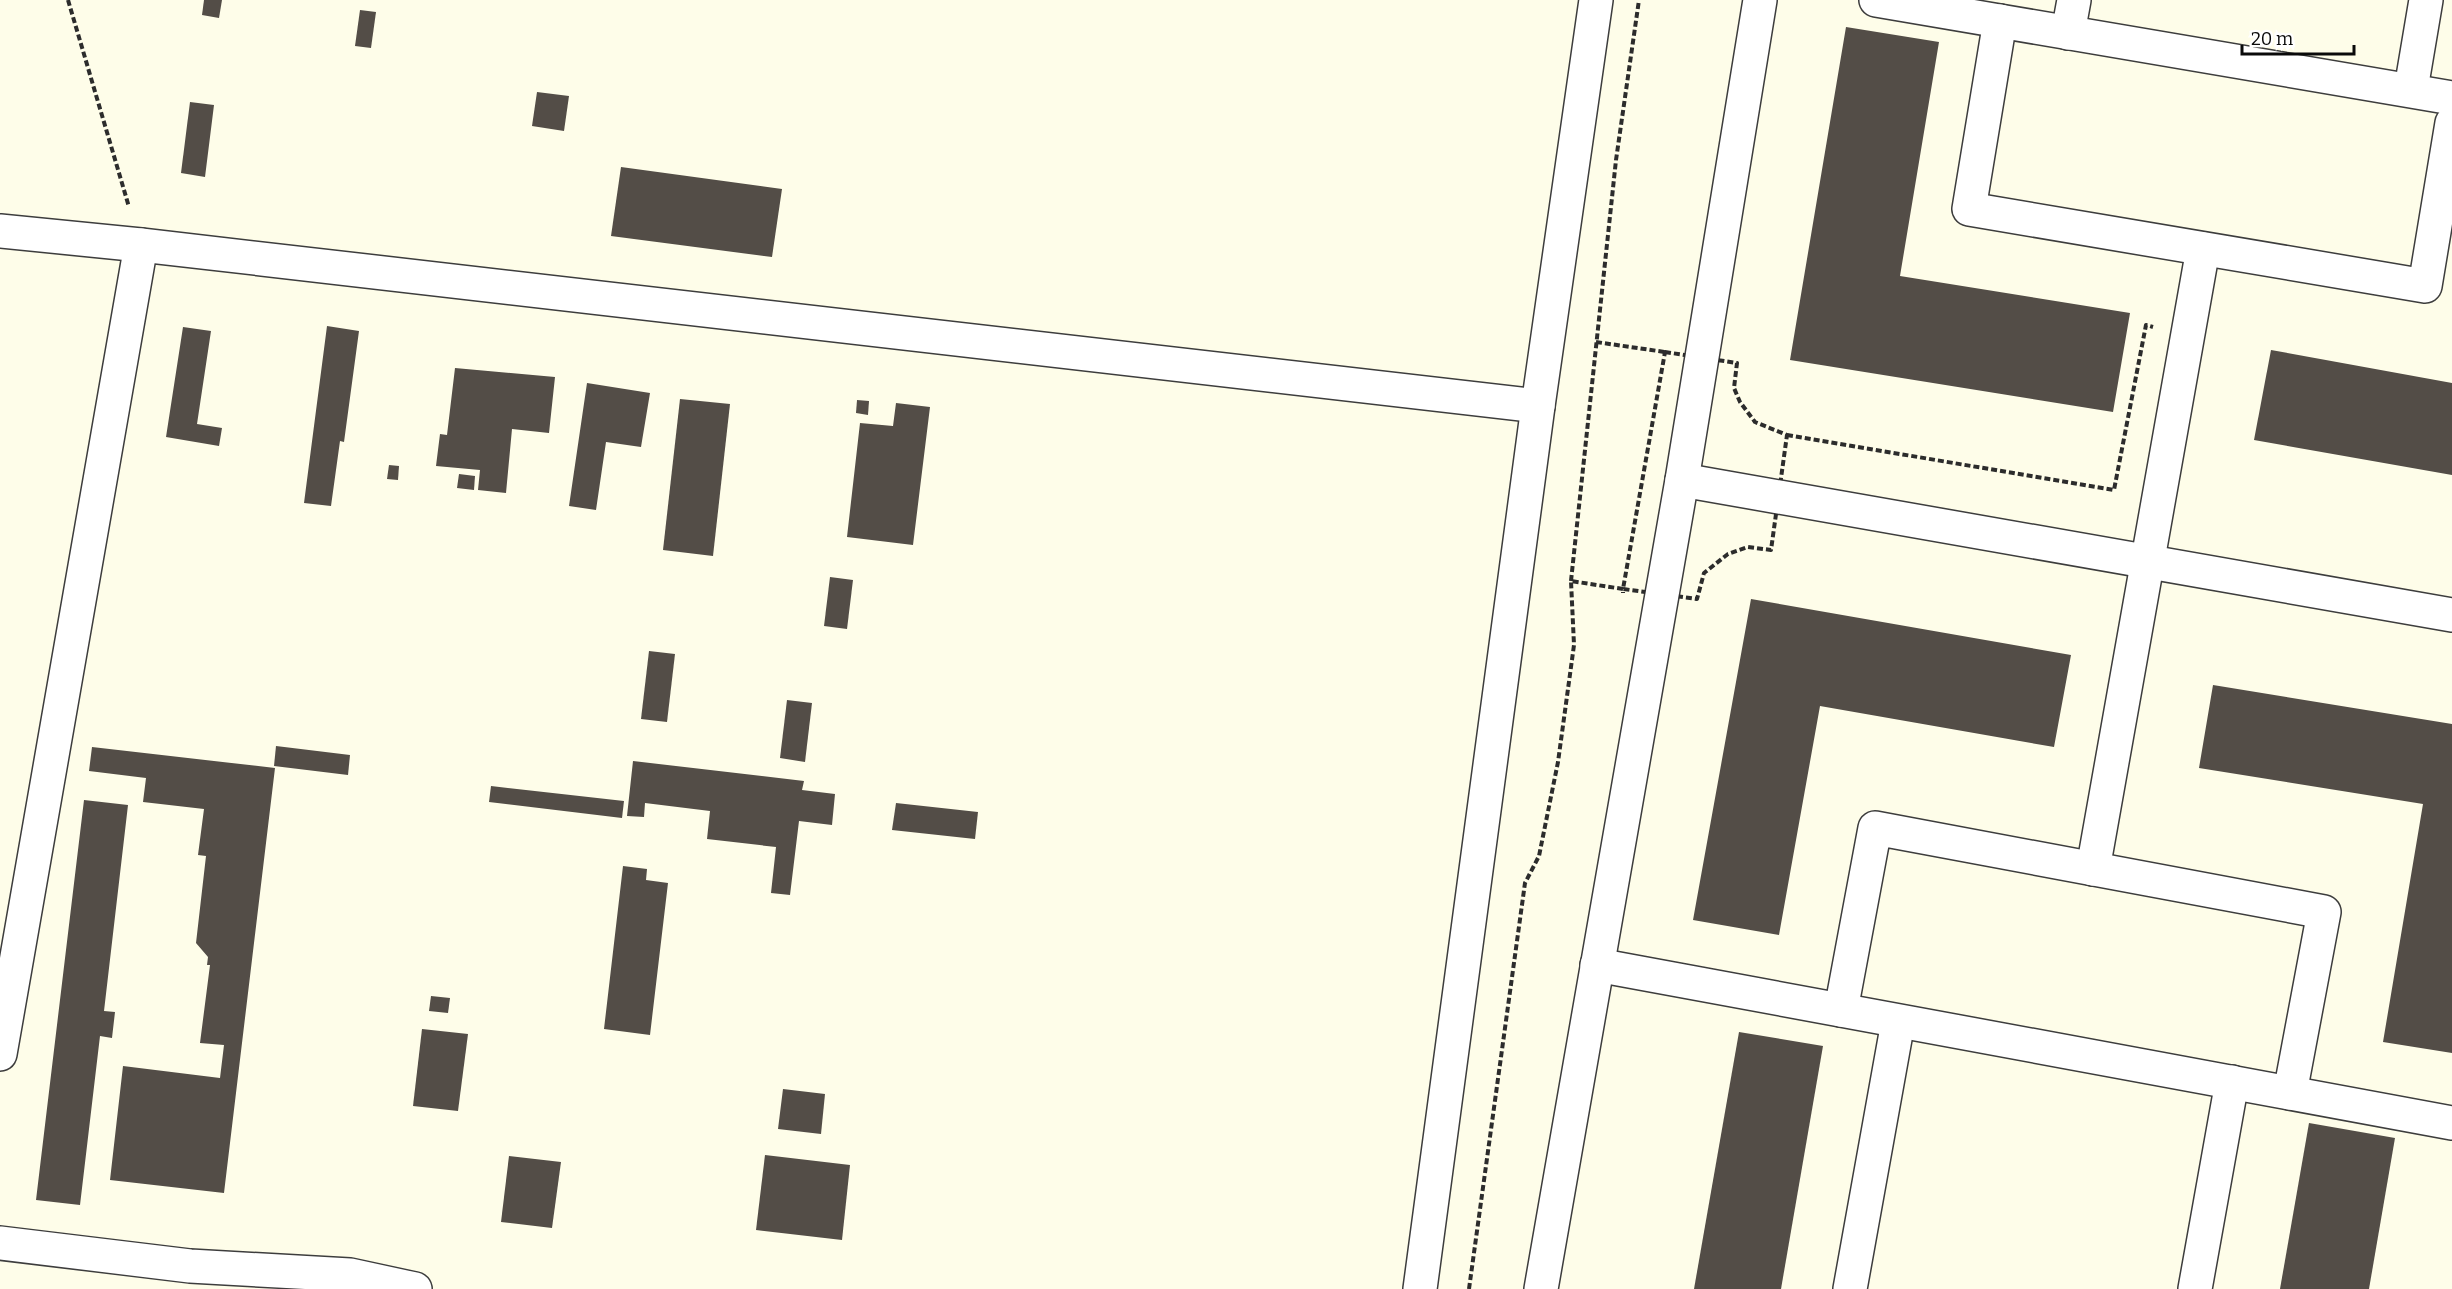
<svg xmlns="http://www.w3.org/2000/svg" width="2452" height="1289" viewBox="0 0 2452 1289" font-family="Bitter,serif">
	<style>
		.building { fill: #534d47 }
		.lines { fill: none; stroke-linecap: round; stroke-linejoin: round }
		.minor-casing { stroke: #3d3d3d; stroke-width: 36 }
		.path { stroke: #2c2c2c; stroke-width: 4; stroke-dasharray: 6 3; stroke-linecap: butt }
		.minor { stroke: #fff; stroke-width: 33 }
	</style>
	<rect width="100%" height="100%" fill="#fefde9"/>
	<g class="building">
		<polygon points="204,0 222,0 219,18 202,15"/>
		<polygon points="360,10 376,12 371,48 355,46"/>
		<polygon points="1846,27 1939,42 1900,276 2130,313 2113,412 1790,360"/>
		<polygon points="537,92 569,96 564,131 532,126"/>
		<polygon points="190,102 214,105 205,177 181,173"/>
		<polygon points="621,167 782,189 772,257 611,236"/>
		<polygon points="327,326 359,331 344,442 340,441 331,506 304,503"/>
		<polygon points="183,327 211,331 197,424 222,428 219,446 166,437"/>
		<polygon points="2271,350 2452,383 2452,475 2254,440"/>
		<polygon points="455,368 555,377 549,433 512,429 506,493 478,490 480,470 436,466 440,434 447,435"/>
		<polygon points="587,383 650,393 641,447 606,442 596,510 569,506"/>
		<polygon points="680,399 730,404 713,556 663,550"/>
		<polygon points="857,400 869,401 868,415 856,413"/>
		<polygon points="896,403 930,407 913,545 847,537 860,423 893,426"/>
		<polygon points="389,465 399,466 398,480 387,479"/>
		<polygon points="459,474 475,476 474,490 457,488"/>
		<polygon points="830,577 853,580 847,629 824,626"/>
		<polygon points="1751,599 2071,655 2054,747 1820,706 1779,935 1693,920"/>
		<polygon points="649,651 675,654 667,722 641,719"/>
		<polygon points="2213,685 2452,724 2452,1053 2383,1042 2423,804 2199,768"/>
		<polygon points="787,700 812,703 805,762 780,758"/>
		<polygon points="276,746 350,755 348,775 274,766"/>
		<polygon points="92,747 275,768 224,1193 110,1180 123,1066 220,1078 224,1045 200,1043 210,965 207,965 208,957 196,943 206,856 198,855 204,809 143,802 146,778 89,771"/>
		<polygon points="633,761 804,781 802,790 835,794 832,825 799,821 790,895 771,893 776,847 707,839 710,811 645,803 644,817 627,816"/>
		<polygon points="491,786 624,801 622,818 489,802"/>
		<polygon points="84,800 128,805 104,1011 115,1012 112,1038 100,1036 80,1205 36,1200"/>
		<polygon points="896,803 978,812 975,839 892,830"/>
		<polygon points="623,866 647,869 646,880 668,883 650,1035 604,1029"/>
		<polygon points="431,996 450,998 448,1013 429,1011"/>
		<polygon points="422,1029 468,1034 458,1111 413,1106"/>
		<polygon points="1739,1032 1823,1046 1781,1289 1694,1289"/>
		<polygon points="783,1089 825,1094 821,1134 778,1129"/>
		<polygon points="2309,1123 2395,1138 2369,1289 2280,1289"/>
		<polygon points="765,1155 850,1165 842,1240 756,1230"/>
		<polygon points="509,1156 561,1162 552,1228 501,1222"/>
	</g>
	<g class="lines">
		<g class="minor-casing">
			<g id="minor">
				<polyline points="1876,0 2452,98"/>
				<polyline points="2000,21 1969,209 2425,286 2452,123"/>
				<polyline points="2068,33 2074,0"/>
				<polyline points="2411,89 2426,0"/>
				<polyline points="0,231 141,245 1538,406"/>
				<polyline points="1682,480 2452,615"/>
				<polyline points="2093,869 2203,249"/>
				<polyline points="1597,965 2452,1123"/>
				<polyline points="1841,1010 1875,828 2324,912 2290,1093"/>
				<polyline points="0,1054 141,245"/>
				<polyline points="0,1243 190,1266 350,1275 415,1289"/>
				<polyline points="1420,1289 1538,406 1596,0"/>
				<polyline points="1541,1289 1682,480 1760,0"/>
				<polyline points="1850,1289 1898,1022"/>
				<polyline points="2195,1289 2232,1082"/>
			</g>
		</g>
		<g class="path">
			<polyline points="68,0 129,207"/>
			<polyline points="1596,342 1665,352 1665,350"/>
			<polygon points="1665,352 1737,363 1734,388 1740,402 1755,422 1787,435 1771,550 1748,547 1728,554 1704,573 1697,599 1623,589"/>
			<polyline points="1787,435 2114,490 2146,325 2153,327"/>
			<polyline points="1571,581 1616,160 1639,0"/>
			<polyline points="1469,1289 1525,883 1539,856 1558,762 1574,645 1571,581 1623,589 1623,593"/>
		</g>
		<use href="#minor" class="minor"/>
	</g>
	<path d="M2242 45v9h112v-9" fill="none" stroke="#0a0a0a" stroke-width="3"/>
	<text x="2251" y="45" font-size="18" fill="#0a0a0a" stroke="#ffffff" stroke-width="4.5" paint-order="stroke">20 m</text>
</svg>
